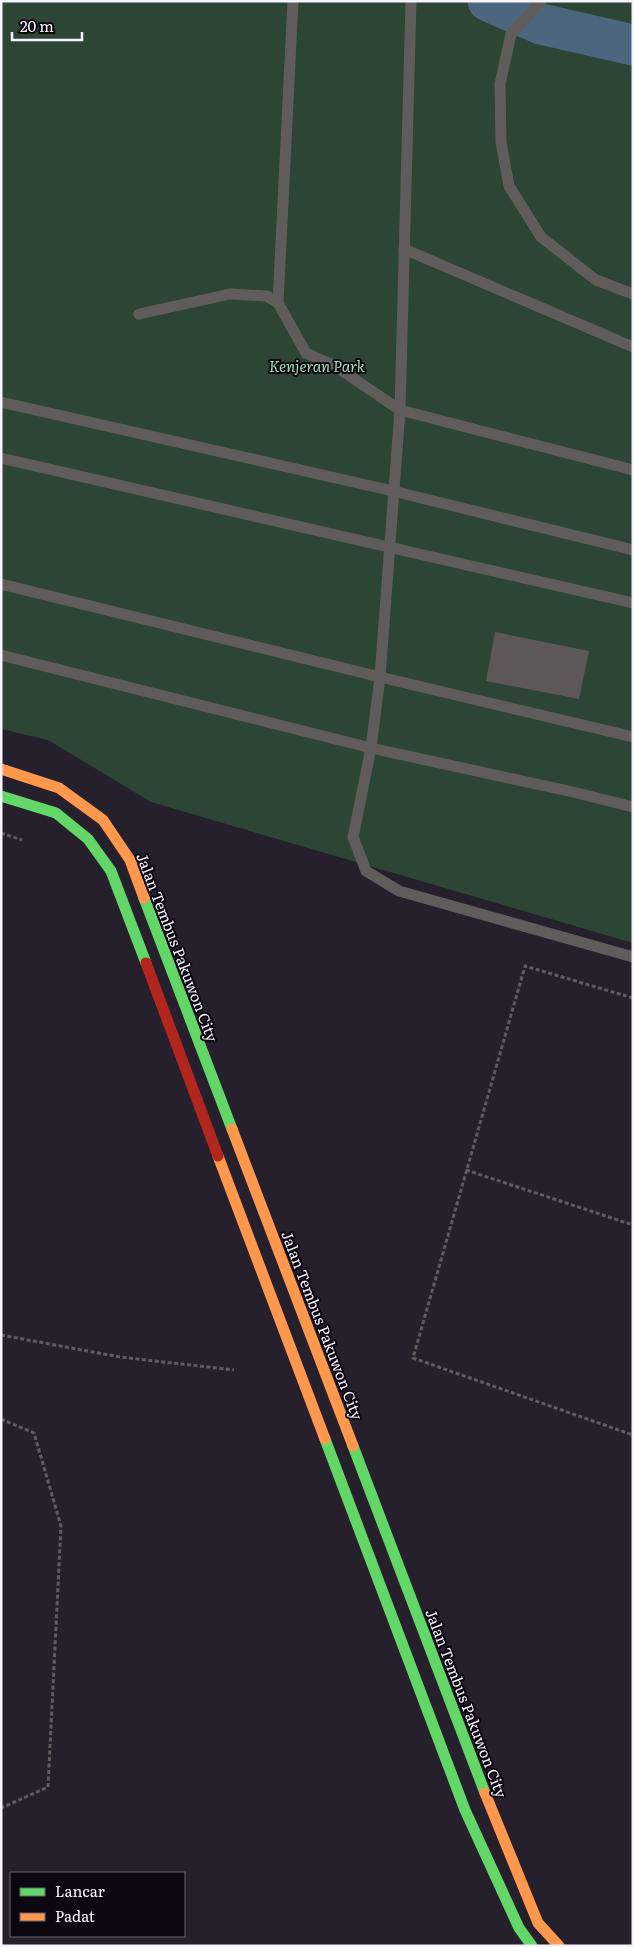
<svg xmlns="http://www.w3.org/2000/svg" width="634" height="1947" viewBox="0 0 634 1947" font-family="Literata,serif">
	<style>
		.green { fill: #2c4534 }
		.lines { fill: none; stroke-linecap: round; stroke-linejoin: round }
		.river { stroke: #4d667f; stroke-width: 41 }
		.building { fill: #5d5758 }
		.path { stroke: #605c60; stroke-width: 3; stroke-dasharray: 4 2.5; stroke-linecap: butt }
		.lane { stroke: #615c5c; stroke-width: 11 }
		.fast { stroke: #63d668; stroke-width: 11 }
		.slow { stroke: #ff974d; stroke-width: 11 }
		.jam { stroke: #b3261e; stroke-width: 11 }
		.labels { text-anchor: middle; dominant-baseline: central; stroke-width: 4; stroke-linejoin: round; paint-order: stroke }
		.park-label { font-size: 15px; font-style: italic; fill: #a5deb3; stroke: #0c0811 }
		.street-label { font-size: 15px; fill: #f7f3ff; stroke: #0c0811 }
	</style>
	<rect width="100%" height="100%" fill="#25202c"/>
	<polygon class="green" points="1,1 633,1 633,943 151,802 48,740 1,729"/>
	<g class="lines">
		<polyline class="river" points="488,1 541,24 633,45"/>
	</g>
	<polygon class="building" points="495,632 589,651 579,699 486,681"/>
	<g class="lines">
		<g class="path">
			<polyline points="1,833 22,840"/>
			<polyline points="633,998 525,966 413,1358 633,1435"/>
			<polyline points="466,1170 633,1225"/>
			<polyline points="1,1335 120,1357 234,1370"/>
			<polyline points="1,1419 34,1433 61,1526 48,1787 1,1808"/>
		</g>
		<g class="lane">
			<polyline points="411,1 400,410 380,677 371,748 353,837 366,871 399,891 633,957"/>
			<polyline points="541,1 511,34 500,84 501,142 509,186 541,237 596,280 633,294"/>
			<polyline points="404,249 633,347"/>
			<polyline points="278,303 293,1"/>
			<polyline points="139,314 230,294 267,296 278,303 306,353 335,366 400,410 633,470"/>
			<polyline points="1,402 393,491 633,550"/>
			<polyline points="1,458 633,603"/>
			<polyline points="1,584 380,677 633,737"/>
			<polyline points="1,655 371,748 573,792 633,807"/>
		</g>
		<g class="fast">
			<polyline points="1,796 56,813 88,839 111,871 146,963"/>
			<polyline points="144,898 232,1129"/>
			<polyline points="325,1439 465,1810 519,1928 532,1946"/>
			<polyline points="353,1446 485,1793"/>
		</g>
		<g class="slow">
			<polyline points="1,769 59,788 103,820 130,860 144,898"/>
			<polyline points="232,1129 353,1446"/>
			<polyline points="218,1156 325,1439"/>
			<polyline points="485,1793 538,1923 559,1946"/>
		</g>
		<polyline class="jam" points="146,963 218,1156"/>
	</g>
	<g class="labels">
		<g class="park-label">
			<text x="317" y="365">Kenjeran Park</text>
		</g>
		<g class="street-label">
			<text transform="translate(178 947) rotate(69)">Jalan Tembus Pakuwon City</text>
			<text transform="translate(323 1325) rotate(69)">Jalan Tembus Pakuwon City</text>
			<text transform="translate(467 1703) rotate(69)">Jalan Tembus Pakuwon City</text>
		</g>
	</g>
	<rect width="634" height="1947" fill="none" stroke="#f7f3ff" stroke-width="5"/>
	<rect x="10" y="1872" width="175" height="65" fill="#0c0811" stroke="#6a6670"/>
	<rect x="20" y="1888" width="25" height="8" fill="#63d668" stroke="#6a6670"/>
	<text x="55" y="1897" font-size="15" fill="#f7f3ff">Lancar</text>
	<rect x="20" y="1913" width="25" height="8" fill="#ff974d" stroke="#6a6670"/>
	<text x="55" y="1922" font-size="15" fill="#f7f3ff">Padat</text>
	<path d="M12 32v8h70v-8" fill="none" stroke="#f7f3ff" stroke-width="2.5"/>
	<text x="20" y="32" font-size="15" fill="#f7f3ff" stroke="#0c0811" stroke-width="4" paint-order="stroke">20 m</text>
</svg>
